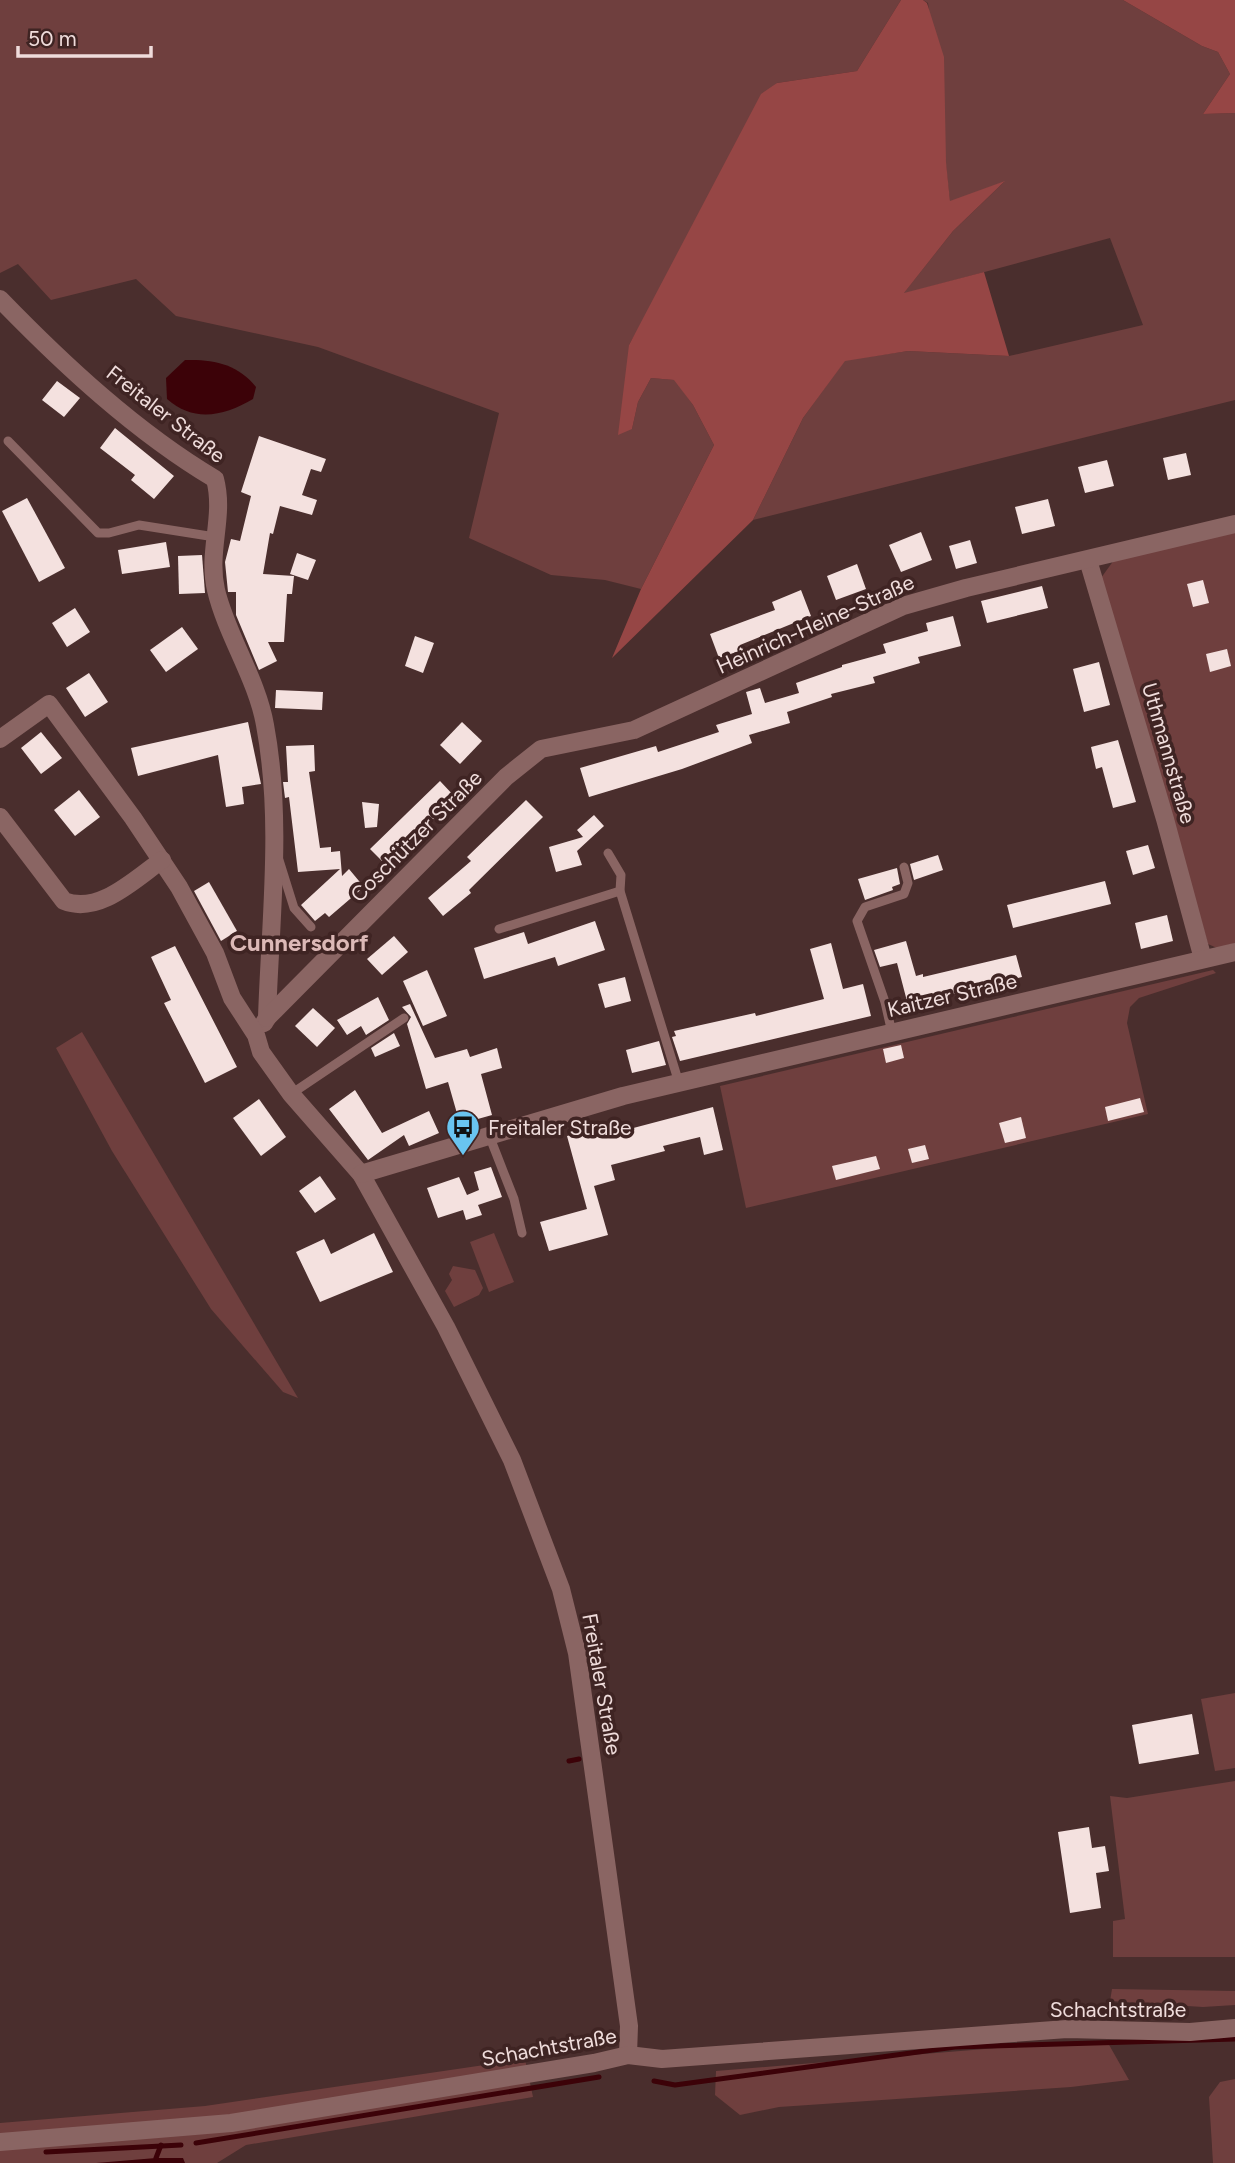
<svg xmlns="http://www.w3.org/2000/svg" width="1235" height="2163" viewBox="0 0 1235 2163" font-family="Figtree,sans-serif">
	<style>
		.green { fill: #6f3f3e }
		.forest { fill: #964645 }
		.water { fill: #3c0208 }
		.lines { fill: none; stroke-linecap: round; stroke-linejoin: round }
		.stream { stroke: #3c0208; stroke-width: 5 }
		.building { fill: #f4e1df }
		.lane { stroke: #8a6563; stroke-width: 9 }
		.street { stroke: #8a6563; stroke-width: 18 }
		.labels { text-anchor: middle; dominant-baseline: central; stroke-width: 7; stroke-linejoin: round; paint-order: stroke }
		.street-label { font-size: 21px; fill: #efdcdb; stroke: #3f2423 }
		.poi-label { font-size: 21px; fill: #efdcdb; stroke: #3f2423; text-anchor: start }
		.quarter-label { font-size: 24px; font-weight: bold; fill: #dcb9b7; stroke: #3f2423 }
	</style>
	<rect width="100%" height="100%" fill="#4a2e2d"/>
	<g class="green">
		<polygon points="0,0 901,0 857,71 777,83 629,345 632,429 638,402 651,378 675,380 693,405 714,445 641,589 605,580 551,575 469,538 499,413 318,347 176,316 136,279 51,300 18,264 0,273"/>
		<polygon points="923,0 1123,0 1202,46 1218,52 1230,74 1203,114 1235,113 1235,400 753,520 803,418 845,360 908,351 1009,356 1143,325 1110,238 903,294 953,231 1004,182 950,202 928,3"/>
		<polygon points="1235,530 1235,943 1217,948 1208,944 1101,578 1114,560"/>
		<polygon points="1213,970 1216,973 1139,998 1130,1007 1127,1023 1148,1114 746,1208 720,1086"/>
		<polygon points="82,1032 298,1398 283,1392 211,1309 112,1151 56,1048"/>
		<polygon points="494,1233 514,1282 489,1292 470,1242"/>
		<polygon points="453,1266 475,1270 483,1288 479,1295 454,1307 445,1291 452,1280 449,1274"/>
		<polygon points="1235,1693 1235,1768 1215,1771 1201,1699"/>
		<polygon points="1235,1781 1235,1957 1113,1957 1113,1921 1125,1919 1110,1796 1127,1798"/>
		<polygon points="1112,1989 1235,1991 1235,2005 1203,2007 1110,2001"/>
		<polygon points="1108,2043 1129,2080 1071,2087 779,2107 740,2115 715,2095 716,2071 1009,2047"/>
		<polygon points="525,2059 533,2097 246,2145 217,2163 0,2163 0,2123 205,2106"/>
		<polygon points="1235,2079 1235,2163 1213,2163 1209,2097 1220,2082"/>
	</g>
	<g class="forest">
		<polygon points="901,0 923,0 927,3 944,57 946,162 950,201 1005,181 953,231 904,293 984,272 1009,356 908,351 845,361 803,418 753,520 612,658 641,589 714,445 693,405 674,380 651,378 638,402 632,429 618,435 629,345 761,94 777,83 857,71"/>
		<polygon points="1123,0 1235,0 1235,113 1203,114 1230,74 1218,52 1202,46"/>
	</g>
	<g class="water">
		<path d="M 185,360 C 213,359 238,364 256,387 L 253,399 C 224,416 194,423 167,399 L 166,378 Z"/>
		<polygon points="156,2158 183,2158 185,2163 96,2163"/>
	</g>
	<g class="lines">
		<g class="stream">
			<polyline points="569,1761 579,1759"/>
			<polyline points="654,2081 675,2085 955,2047 1235,2039"/>
			<polyline points="196,2143 599,2077"/>
			<polyline points="46,2152 181,2145"/>
			<polyline points="156,2158 161,2145"/>
		</g>
	</g>
	<g class="building">
		<polygon points="57,381 80,398 64,417 42,400"/>
		<polygon points="115,428 174,476 154,499 131,480 135,475 100,448"/>
		<polygon points="259,436 326,459 321,472 311,469 302,495 317,500 312,515 280,506 273,534 270,533 263,574 294,576 292,594 287,594 284,642 268,642 277,661 259,670 236,615 236,592 228,592 225,562 231,539 240,541 251,496 241,492"/>
		<polygon points="1186,453 1191,475 1168,480 1163,458"/>
		<polygon points="1107,460 1114,486 1085,493 1078,467"/>
		<polygon points="27,498 65,568 39,582 2,511"/>
		<polygon points="1048,499 1055,526 1022,534 1015,507"/>
		<polygon points="921,532 932,560 901,572 889,545"/>
		<polygon points="970,540 977,563 956,569 949,546"/>
		<polygon points="166,542 170,567 122,574 118,550"/>
		<polygon points="297,553 316,560 308,580 290,574"/>
		<polygon points="202,555 205,593 179,594 178,556"/>
		<polygon points="857,564 866,589 836,600 827,576"/>
		<polygon points="1203,580 1209,603 1193,607 1187,584"/>
		<polygon points="1042,586 1048,608 987,623 981,601"/>
		<polygon points="801,590 811,616 740,645 742,650 719,658 710,634 775,610 772,602"/>
		<polygon points="75,608 90,632 67,647 52,623"/>
		<polygon points="953,616 961,646 918,657 920,663 873,677 875,683 831,694 832,697 787,712 790,723 749,735 752,743 682,769 589,797 580,768 656,746 658,752 719,732 716,725 752,714 746,692 760,688 765,703 799,693 796,683 842,667 842,665 886,653 883,644 928,631 926,623"/>
		<polygon points="182,627 198,649 166,672 150,650"/>
		<polygon points="415,636 434,643 423,673 405,666"/>
		<polygon points="1227,649 1231,666 1210,672 1206,654"/>
		<polygon points="1099,662 1110,705 1084,712 1073,669"/>
		<polygon points="89,673 108,702 85,717 66,688"/>
		<polygon points="276,690 323,692 322,710 275,708"/>
		<polygon points="248,722 261,784 242,787 244,804 226,807 218,755 138,776 131,748"/>
		<polygon points="462,722 482,741 460,764 440,745"/>
		<polygon points="41,732 62,758 41,774 21,748"/>
		<polygon points="1118,740 1136,802 1113,808 1102,767 1096,769 1091,747"/>
		<polygon points="314,745 315,771 309,772 320,848 331,847 331,852 340,851 342,876 349,869 364,887 329,917 325,913 315,921 301,905 340,869 298,872 289,797 285,798 283,782 288,782 286,746"/>
		<polygon points="440,781 456,798 415,836 417,838 388,867 370,849"/>
		<polygon points="79,790 100,817 75,836 54,810"/>
		<polygon points="526,800 543,817 469,890 471,893 443,916 428,898 471,861 467,857"/>
		<polygon points="362,802 379,804 377,827 365,828"/>
		<polygon points="594,815 604,826 577,851 582,865 556,872 549,847 583,837 577,830"/>
		<polygon points="1148,845 1155,868 1133,875 1126,851"/>
		<polygon points="938,855 943,870 914,880 910,864"/>
		<polygon points="897,868 900,884 892,887 893,890 865,900 858,879"/>
		<polygon points="1105,881 1111,904 1013,928 1007,905"/>
		<polygon points="209,882 237,931 221,941 194,891"/>
		<polygon points="1167,915 1173,941 1141,949 1135,923"/>
		<polygon points="595,921 605,950 558,966 555,957 484,979 474,948 524,932 528,944"/>
		<polygon points="394,936 408,952 382,975 367,959"/>
		<polygon points="906,941 916,976 923,974 923,977 1016,955 1022,977 908,1005 897,963 880,967 874,950"/>
		<polygon points="831,943 843,989 863,984 871,1016 680,1061 672,1037 676,1036 674,1031 755,1013 756,1016 824,999 810,949"/>
		<polygon points="175,946 237,1067 205,1083 164,1003 171,1000 151,957"/>
		<polygon points="427,970 447,1016 423,1026 403,981"/>
		<polygon points="625,977 631,1001 605,1008 598,984"/>
		<polygon points="378,997 389,1020 366,1035 361,1026 347,1035 337,1020"/>
		<polygon points="410,1004 435,1058 467,1049 470,1057 497,1048 502,1068 481,1074 492,1115 460,1124 448,1082 426,1089 407,1024 411,1017 402,1007"/>
		<polygon points="313,1008 335,1028 317,1047 295,1026"/>
		<polygon points="394,1033 400,1046 375,1057 371,1048"/>
		<polygon points="659,1041 666,1065 632,1073 626,1050"/>
		<polygon points="901,1045 904,1058 886,1063 883,1049"/>
		<polygon points="355,1090 382,1133 429,1111 439,1133 409,1146 404,1135 368,1160 329,1109"/>
		<polygon points="1140,1098 1144,1112 1108,1121 1105,1107"/>
		<polygon points="259,1099 286,1137 261,1156 233,1118"/>
		<polygon points="713,1107 723,1150 704,1155 700,1137 663,1146 665,1151 611,1165 615,1180 594,1186 608,1235 549,1251 540,1222 587,1209 567,1136 601,1127 603,1136"/>
		<polygon points="1021,1117 1026,1138 1005,1143 999,1123"/>
		<polygon points="925,1145 929,1159 912,1163 908,1149"/>
		<polygon points="876,1156 880,1169 836,1180 832,1166"/>
		<polygon points="491,1167 502,1197 478,1205 482,1215 466,1220 463,1210 438,1218 427,1188 459,1177 467,1195 479,1190 474,1172"/>
		<polygon points="320,1176 336,1199 315,1213 299,1191"/>
		<polygon points="374,1233 393,1272 320,1302 296,1252 324,1239 331,1254"/>
		<polygon points="1192,1714 1199,1754 1139,1764 1132,1725"/>
		<polygon points="1089,1827 1092,1848 1105,1846 1109,1871 1096,1873 1101,1908 1070,1913 1058,1832"/>
	</g>
	<g class="lines">
		<g class="lane">
			<polyline points="8,441 98,533 109,533 139,525 215,537"/>
			<polyline points="608,853 621,875 620,891 679,1083"/>
			<polyline points="279,860 294,908 311,927"/>
			<polyline points="499,929 620,891"/>
			<polyline points="892,1033 885,1002 857,921 865,907 904,894 908,883 904,867"/>
			<polyline points="291,1094 404,1018"/>
			<polyline points="489,1135 514,1199 522,1233"/>
		</g>
		<g class="street">
			<path d="M 0,299 C 64,365 136,432 215,479 C 225,517 207,551 216,590 C 227,636 257,679 265,725 C 283,821 270,922 267,1018 L 264,1023"/>
			<polyline points="1088,560 1165,819 1203,959"/>
			<polyline points="0,739 49,704 133,818 179,887 215,953 232,998 256,1035 261,1052 291,1094 361,1174 446,1327 512,1460 561,1589 577,1653 629,2026 628,2055"/>
			<path d="M 0,817 L 64,901 C 99,915 135,879 162,860"/>
			<polyline points="267,1018 506,777 541,749 634,730 903,606 966,588 1235,524"/>
			<polyline points="361,1174 623,1096 1235,952"/>
			<polyline points="0,2142 231,2123 594,2063 628,2055 662,2059 1067,2029 1190,2032 1235,2028"/>
		</g>
	</g>
	<defs>
		<g id="bus-pin" transform="scale(1.75)"><path d="M0 17L-7.5 6A9.5 9.5 0 1 1 7.5 6Z" fill="#69c4f0" stroke="#3f2423"/><path d="M-5-6H5V4H4V6H2V4H-2V6H-4V4H-5ZM-3.5-4V0h7V-4ZM-3.5 1.2v1.5H-2V1.2ZM2 1.2v1.5H3.5V1.2Z" fill="#111"/></g>
	</defs>
	<g fill-rule="evenodd">
		<use href="#bus-pin" x="463" y="1127"/>
	</g>
	<g class="labels">
		<g class="street-label">
			<text transform="translate(166 414) rotate(38)">Freitaler Straße</text>
			<text transform="translate(815 624) rotate(-24)">Heinrich-Heine-Straße</text>
			<text transform="translate(1169 753) rotate(74)">Uthmannstraße</text>
			<text transform="translate(416 836) rotate(-45)">Coschützer Straße</text>
			<text transform="translate(952 995) rotate(-13)">Kaitzer Straße</text>
			<text transform="translate(602 1684) rotate(80)">Freitaler Straße</text>
			<text x="1118" y="2009">Schachtstraße</text>
			<text transform="translate(549 2047) rotate(-10)">Schachtstraße</text>
		</g>
		<g class="poi-label">
			<text x="488" y="1127">Freitaler Straße</text>
		</g>
		<g class="quarter-label">
			<text x="299" y="942">Cunnersdorf</text>
		</g>
	</g>
	<path d="M18 46v10h133v-10" fill="none" stroke="#efdcdb" stroke-width="3.5"/>
	<text x="28" y="46" font-size="21" fill="#efdcdb" stroke="#3f2423" stroke-width="5" paint-order="stroke">50 m</text>
</svg>
